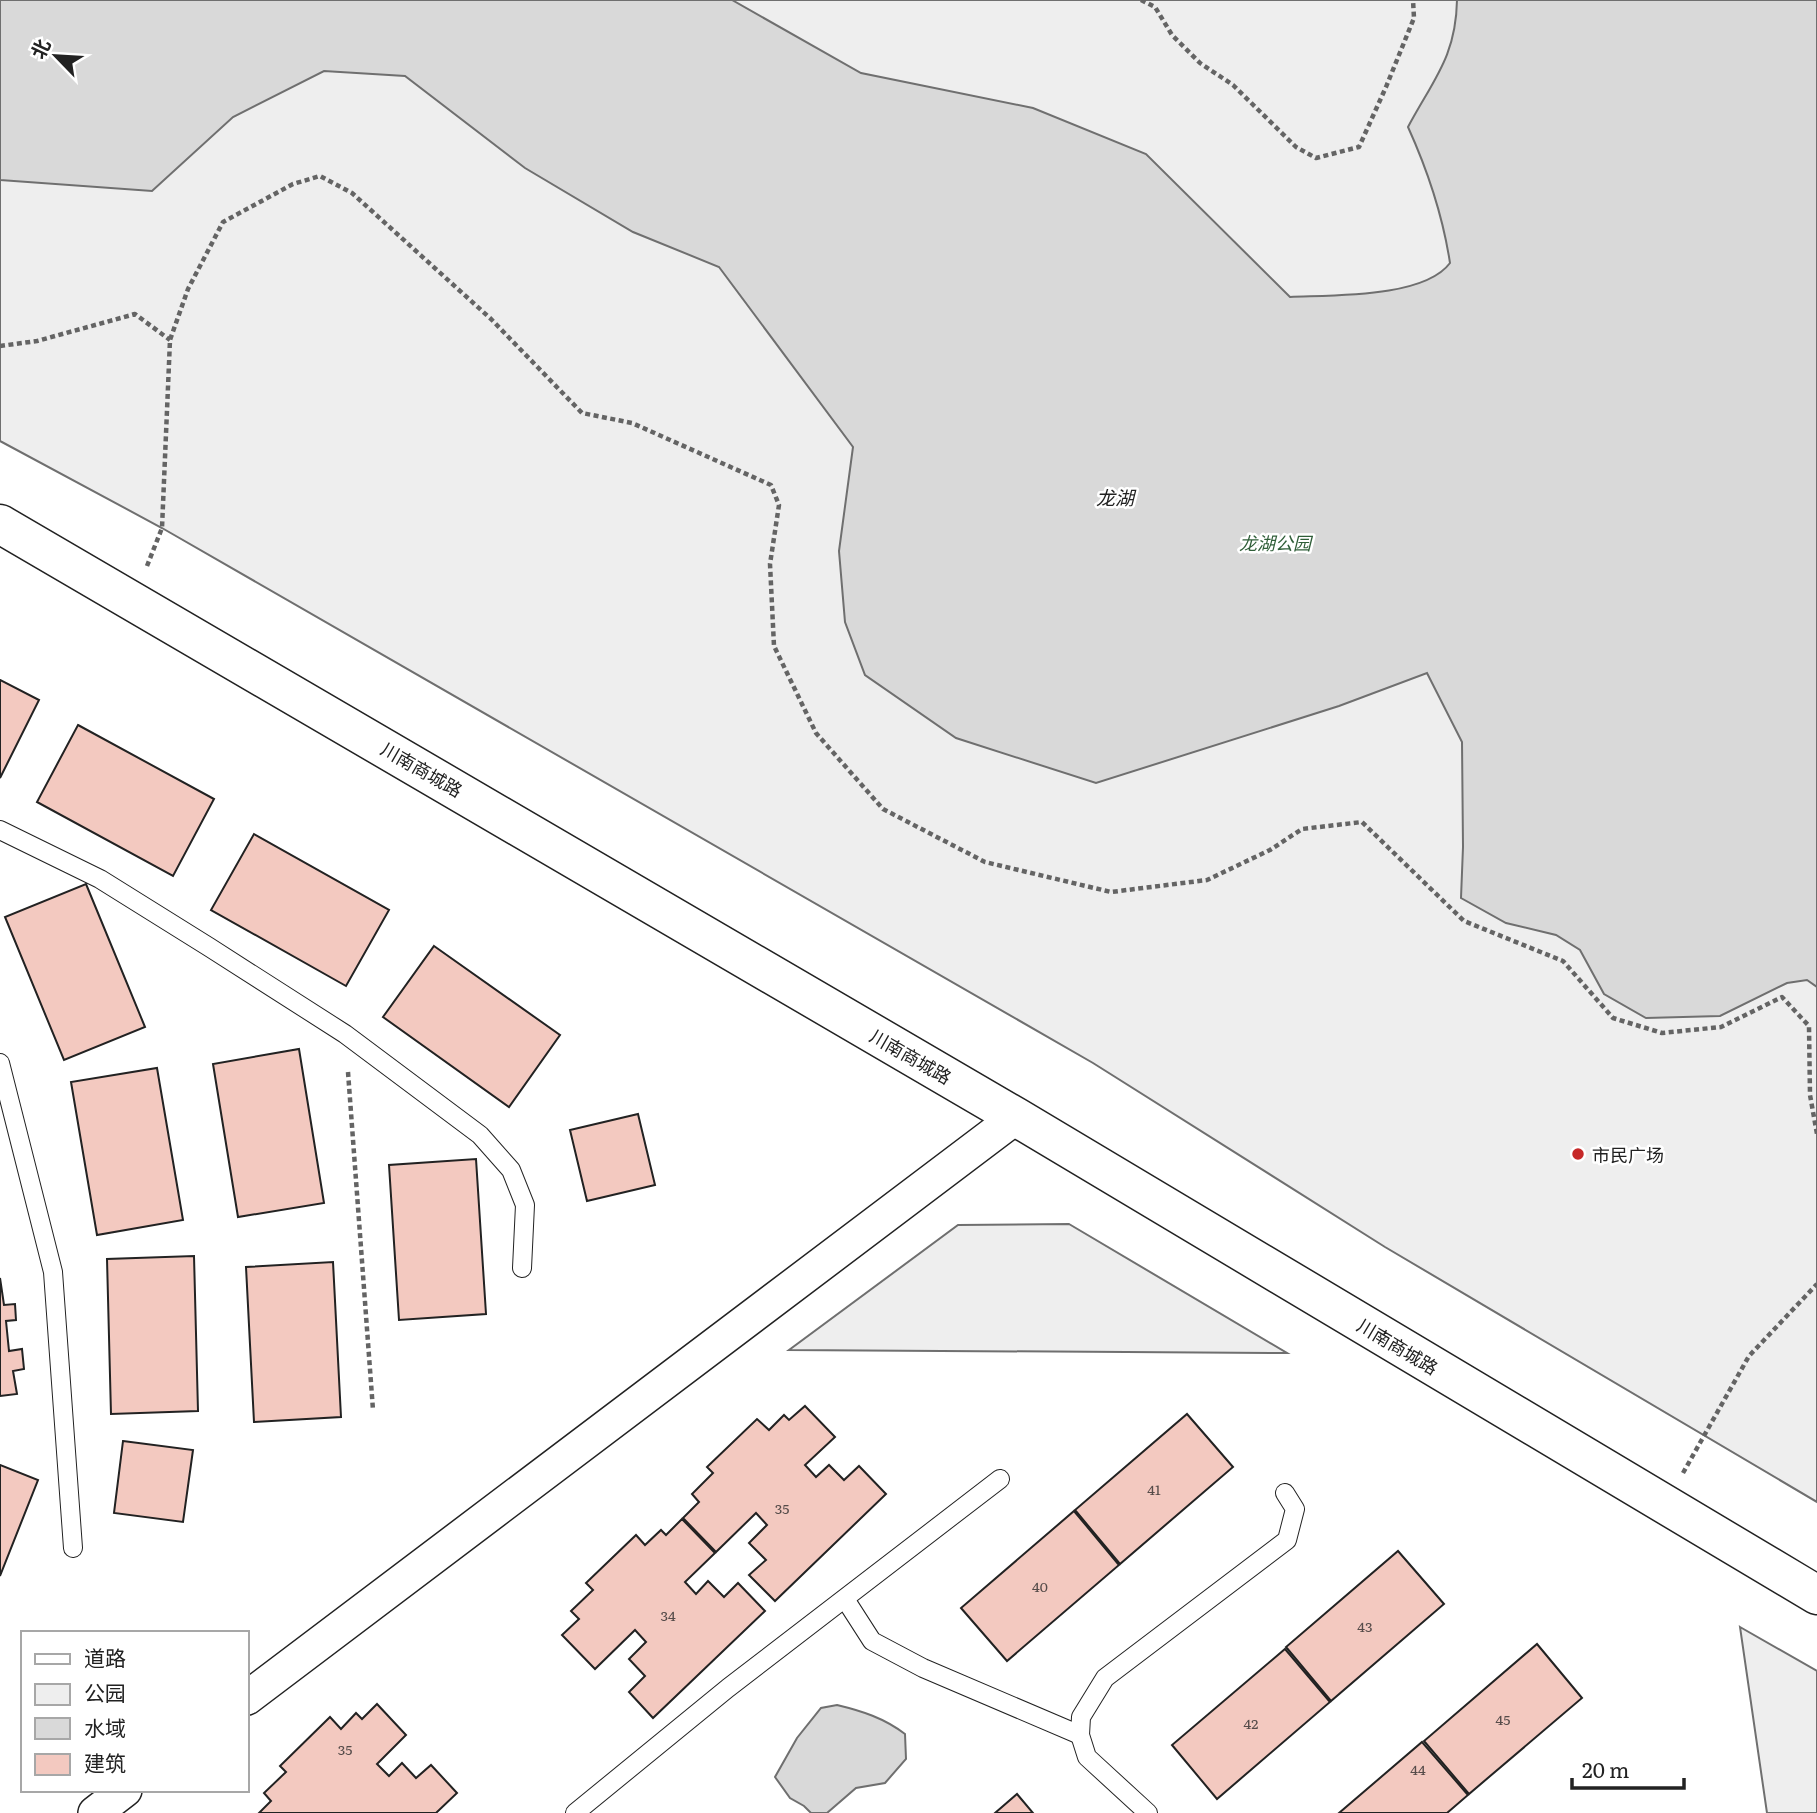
<svg xmlns="http://www.w3.org/2000/svg" width="1817" height="1813" viewBox="0 0 1817 1813" font-family="Literata,'Noto Sans SC',serif">
	<style>
		.green { fill: #eee; stroke: #6f6f6f; stroke-width: 2 }
		.water { fill: #d9d9d9; stroke: #6f6f6f; stroke-width: 2 }
		.building { fill: #f3c9c0; stroke: #222; stroke-width: 2 }
		.lines { fill: none; stroke-linecap: round; stroke-linejoin: round }
		.service-casing { stroke: #222; stroke-width: 20 }
		.minor-casing { stroke: #222; stroke-width: 36 }
		.tertiary-casing { stroke: #222; stroke-width: 41 }
		.path { stroke: #646464; stroke-width: 4.5; stroke-dasharray: 5 3.5; stroke-linecap: butt }
		.service { stroke: #fff; stroke-width: 18 }
		.minor { stroke: #fff; stroke-width: 33 }
		.tertiary { stroke: #fff; stroke-width: 38 }
		.poi-dot { fill: #c62828; stroke: #fff; stroke-width: 2.5 }
		.labels { text-anchor: middle; dominant-baseline: central; stroke-width: 5; stroke-linejoin: round; paint-order: stroke }
		.number-label { font-size: 14px; fill: #564c4a }
		.park-label { font-size: 18px; font-style: italic; fill: #2f5e38; stroke: #fff }
		.street-label { font-size: 18px; fill: #222; stroke: #fff }
		.poi-label { font-size: 18px; fill: #222; stroke: #fff; text-anchor: start }
		.water-label { font-size: 19px; font-style: italic; fill: #222; stroke: #fff }
	</style>
	<rect width="100%" height="100%" fill="#fff"/>
	<g class="green">
		<polygon points="0,0 1817,0 1817,1502 1385,1247 1093,1063 162,528 0,441"/>
		<polygon points="1069,1224 1287,1353 789,1350 958,1225"/>
		<polygon points="1740,1627 1817,1671 1817,1813 1767,1813"/>
	</g>
	<g class="water">
		<path d="M 0,0 L 732,0 L 861,73 L 1033,108 L 1146,154 L 1290,297 C 1332,295 1424,298 1450,263 C 1443,217 1427,169 1408,127 C 1433,80 1456,57 1457,0 L 1817,0 L 1817,987 L 1807,980 L 1787,983 L 1720,1016 L 1646,1018 L 1604,994 L 1580,950 L 1556,935 L 1506,923 L 1461,898 L 1463,847 L 1462,742 L 1427,673 L 1339,706 L 1096,783 L 956,738 L 865,675 L 845,622 L 839,551 L 853,447 L 719,267 L 633,232 L 525,168 L 405,76 L 324,71 L 233,117 L 152,191 L 0,180 Z"/>
		<path d="M 837,1705 C 862,1711 884,1718 905,1734 L 906,1759 L 885,1783 L 856,1788 L 827,1813 L 811,1813 L 804,1806 L 790,1798 L 775,1777 L 797,1738 L 821,1708 Z"/>
	</g>
	<g class="building">
		<polygon points="0,680 39,700 0,778"/>
		<polygon points="78,725 214,799 173,876 37,802"/>
		<polygon points="254,834 389,910 346,986 211,910"/>
		<polygon points="86,884 145,1027 64,1060 5,917"/>
		<polygon points="434,946 560,1035 509,1107 383,1017"/>
		<polygon points="299,1049 324,1203 238,1217 213,1064"/>
		<polygon points="157,1068 183,1220 97,1235 71,1082"/>
		<polygon points="638,1114 655,1185 587,1201 570,1130"/>
		<polygon points="476,1159 486,1314 399,1320 389,1165"/>
		<polygon points="194,1256 198,1411 111,1414 107,1259"/>
		<polygon points="333,1262 341,1417 254,1422 246,1267"/>
		<polygon points="0,1278 4,1305 15,1304 16,1320 6,1321 9,1351 22,1349 24,1369 13,1371 17,1394 0,1396"/>
		<polygon points="805,1406 835,1437 805,1465 816,1477 829,1465 844,1480 859,1466 886,1494 775,1601 749,1575 766,1560 749,1543 767,1525 756,1513 716,1552 683,1518 699,1502 692,1494 713,1473 707,1467 757,1419 769,1430 784,1415 789,1420"/>
		<polygon points="1187,1414 1233,1467 1120,1564 1075,1510"/>
		<polygon points="123,1441 193,1450 183,1522 114,1513"/>
		<polygon points="0,1465 38,1480 0,1576"/>
		<polygon points="1074,1511 1119,1565 1007,1661 961,1608"/>
		<polygon points="682,1519 715,1553 685,1582 696,1594 708,1581 724,1597 738,1583 765,1611 653,1718 629,1692 645,1676 629,1659 646,1642 635,1630 595,1669 562,1635 579,1619 571,1611 593,1590 586,1583 636,1535 645,1545 661,1530 666,1535"/>
		<polygon points="1398,1551 1444,1604 1331,1701 1286,1647"/>
		<polygon points="1537,1644 1582,1698 1469,1794 1424,1741"/>
		<polygon points="1285,1649 1330,1702 1217,1799 1172,1745"/>
		<polygon points="377,1704 406,1735 377,1764 389,1776 402,1763 416,1778 431,1765 457,1793 436,1813 259,1813 271,1801 264,1793 286,1772 280,1766 330,1717 341,1729 356,1713 362,1719"/>
		<polygon points="1422,1742 1468,1795 1447,1813 1339,1813"/>
		<polygon points="1017,1794 1033,1813 995,1813"/>
	</g>
	<g class="lines">
		<g class="service-casing">
			<g id="service">
				<polyline points="0,830 100,879 209,947 345,1034 480,1135 511,1170 525,1205 522,1268"/>
				<polyline points="0,1063 53,1272 73,1548"/>
				<polyline points="845,1599 872,1641 923,1668 1080,1735"/>
				<polyline points="575,1813 728,1688 1000,1479"/>
				<polyline points="1148,1813 1087,1757 1080,1735 1081,1717 1105,1678 1287,1540 1295,1509 1285,1493"/>
			</g>
		</g>
		<g class="minor-casing">
			<g id="minor">
				<polyline points="247,1698 1016,1117"/>
				<polyline points="95,1813 125,1790"/>
			</g>
		</g>
		<g class="tertiary-casing">
			<polyline id="tertiary" points="0,524 1016,1117 1817,1595"/>
		</g>
		<g class="path">
			<polyline points="1141,0 1155,7 1172,35 1200,63 1233,85 1296,147 1316,158 1359,147 1386,87 1414,18 1413,0"/>
			<polyline points="0,346 37,341 135,314 170,340"/>
			<polyline points="147,566 162,528 170,340 188,289 223,222 293,184 320,176 352,193 491,319 582,413 632,423 771,485 779,505 770,564 774,646 816,733 883,809 985,862 1111,892 1207,880 1270,850 1302,829 1362,822 1464,921 1563,961 1613,1018 1662,1033 1721,1027 1782,997 1809,1026 1810,1095 1817,1134"/>
			<polyline points="348,1072 373,1410"/>
			<polyline points="1683,1473 1749,1356 1817,1284"/>
		</g>
		<use href="#service" class="service"/>
		<use href="#minor" class="minor"/>
		<use href="#tertiary" class="tertiary"/>
	</g>
	<circle class="poi-dot" cx="1578" cy="1154" r="7"/>
	<g class="labels">
		<g class="number-label">
			<text x="1154" y="1489">41</text>
			<text x="782" y="1508">35</text>
			<text x="1040" y="1586">40</text>
			<text x="668" y="1615">34</text>
			<text x="1365" y="1626">43</text>
			<text x="1503" y="1719">45</text>
			<text x="1251" y="1723">42</text>
			<text x="345" y="1749">35</text>
			<text x="1418" y="1769">44</text>
		</g>
		<g class="park-label">
			<text x="1275" y="542">龙湖公园</text>
		</g>
		<g class="street-label">
			<text transform="translate(422 769) rotate(30)">川南商城路</text>
			<text transform="translate(911 1056) rotate(30)">川南商城路</text>
			<text transform="translate(1398 1346) rotate(31)">川南商城路</text>
		</g>
		<g class="poi-label">
			<text x="1592" y="1154">市民广场</text>
		</g>
		<g class="water-label">
			<text x="1115" y="497">龙湖</text>
		</g>
	</g>
	<rect x="21" y="1631" width="228" height="161" fill="#ffffff" stroke="#a7a7a7" stroke-width="2"/>
	<rect x="35" y="1654" width="35" height="10" fill="#ffffff" stroke="#a7a7a7" stroke-width="2"/>
	<text x="84" y="1666" font-size="21" fill="#222222">道路</text>
	<rect x="35" y="1684" width="35" height="21" fill="#eeeeee" stroke="#a7a7a7" stroke-width="2"/>
	<text x="84" y="1701" font-size="21" fill="#222222">公园</text>
	<rect x="35" y="1718" width="35" height="21" fill="#d9d9d9" stroke="#a7a7a7" stroke-width="2"/>
	<text x="84" y="1736" font-size="21" fill="#222222">水域</text>
	<rect x="35" y="1754" width="35" height="21" fill="#f3c9c0" stroke="#a7a7a7" stroke-width="2"/>
	<text x="84" y="1771" font-size="21" fill="#222222">建筑</text>
	<g transform="translate(56 56) rotate(295)" stroke="#ffffff" stroke-width="5" paint-order="stroke">
	<path d="M0-5L12 26L0 18L-12 26Z" fill="#222222"/>
	<text y="-10" font-size="19" font-weight="bold" text-anchor="middle" fill="#222222">北</text>
	</g>
	<path d="M1572 1778v10h112v-10" fill="none" stroke="#222222" stroke-width="3.5"/>
	<text x="1582" y="1778" font-size="21" fill="#222222" stroke="#ffffff" stroke-width="5" paint-order="stroke">20 m</text>
</svg>
